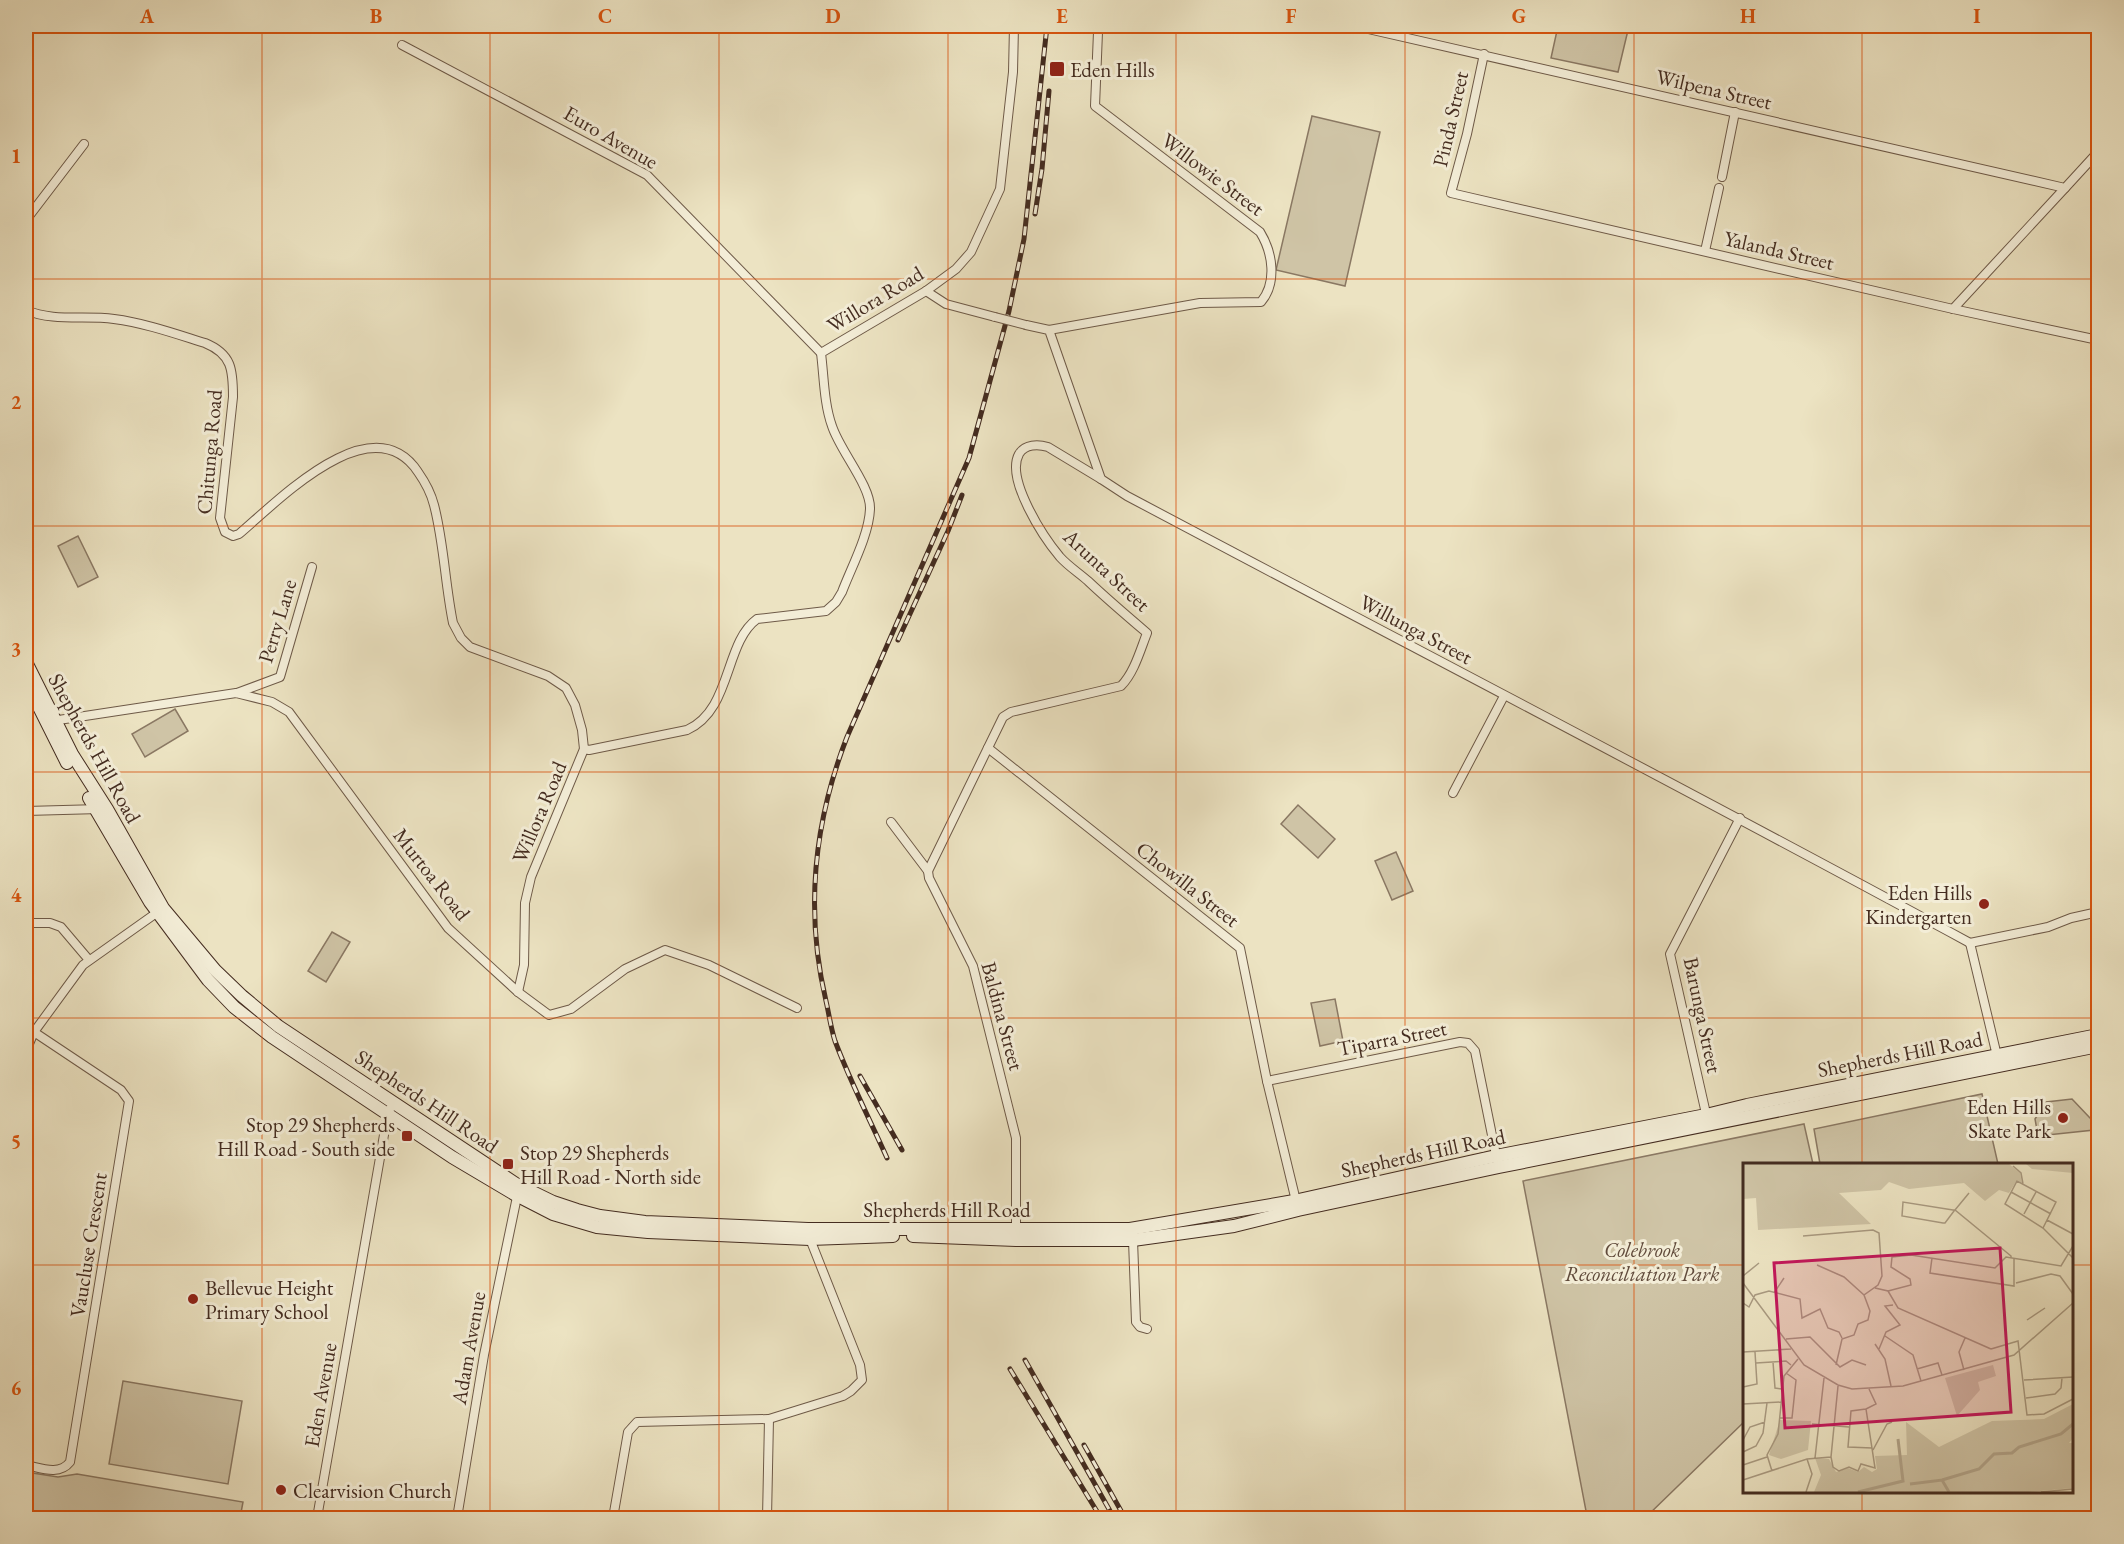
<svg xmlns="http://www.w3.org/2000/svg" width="2124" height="1544" viewBox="0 0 2124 1544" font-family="'EB Garamond',serif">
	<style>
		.green { fill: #cfc4a6; stroke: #8a7863; stroke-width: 1.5 }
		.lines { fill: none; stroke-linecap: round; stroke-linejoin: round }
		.street-casing { stroke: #6e5a48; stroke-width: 10 }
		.secondary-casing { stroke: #442c20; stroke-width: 14 }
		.street { stroke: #f3edd7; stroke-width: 8 }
		.secondary { stroke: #f3edd7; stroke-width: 12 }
		.rail-casing { stroke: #442c20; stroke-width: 5 }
		.rail { stroke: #f3edd7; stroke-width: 3; stroke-dasharray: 9; stroke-linecap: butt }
		.street-bridge-casing { stroke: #6e5a48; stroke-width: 10; stroke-linecap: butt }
		.street-bridge { stroke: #f3edd7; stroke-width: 8 }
		.grid { fill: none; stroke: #d8540e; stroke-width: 1.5; stroke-opacity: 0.55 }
		.poi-dot { fill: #8f2418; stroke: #f3edd7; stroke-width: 2 }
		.labels { text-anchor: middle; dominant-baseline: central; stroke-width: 6; stroke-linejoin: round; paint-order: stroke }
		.poi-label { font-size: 21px; fill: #442c20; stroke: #f3edd7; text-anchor: start }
		.street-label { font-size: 21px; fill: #442c20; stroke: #f3edd7 }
		.park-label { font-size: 21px; font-style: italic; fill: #604a3b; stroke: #f3edd7 }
		.inset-river { fill: none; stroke: #b3a58b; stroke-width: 3 }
		.inset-road { fill: none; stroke: #a99a81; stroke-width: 1.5 }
		.view { fill: #c2185b; fill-opacity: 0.15; stroke: #c2185b; stroke-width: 3 }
		.inset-edge { fill: none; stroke: #442c20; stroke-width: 3 }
		.neatline { fill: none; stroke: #d8540e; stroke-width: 2 }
		.grid-label { font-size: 20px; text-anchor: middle; font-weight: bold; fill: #d8540e }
	</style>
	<rect width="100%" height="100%" fill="#ece3c2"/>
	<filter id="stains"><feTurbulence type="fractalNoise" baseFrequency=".00333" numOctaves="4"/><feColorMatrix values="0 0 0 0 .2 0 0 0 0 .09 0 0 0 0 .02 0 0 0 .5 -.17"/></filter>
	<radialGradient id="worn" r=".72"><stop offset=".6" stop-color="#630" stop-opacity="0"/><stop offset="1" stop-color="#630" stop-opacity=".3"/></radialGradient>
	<g class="green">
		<polygon points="1558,26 1629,26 1618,72 1551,58"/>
		<polygon points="1312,116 1380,132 1345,286 1276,270"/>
		<polygon points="78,536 98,577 78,587 58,546"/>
		<polygon points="175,709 188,731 145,757 132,734"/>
		<polygon points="1298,805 1335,839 1318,858 1281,824"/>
		<polygon points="1396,852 1413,891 1392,900 1375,861"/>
		<polygon points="332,932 350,942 326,982 308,971"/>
		<polygon points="1335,999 1343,1041 1320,1046 1311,1003"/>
		<polygon points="1982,1094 1998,1164 1820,1164 1814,1129"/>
		<polygon points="2072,1099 2090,1118 2093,1118 2094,1130 2038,1136 2035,1119 2046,1102"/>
		<polygon points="1804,1124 1813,1164 1744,1164 1744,1422 1645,1518 1593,1518 1586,1511 1523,1181"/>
		<polygon points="123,1381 242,1401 228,1484 109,1464"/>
		<polygon points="26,1472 58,1477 77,1474 243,1502 240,1518 26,1518"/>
	</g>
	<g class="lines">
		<g class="street-casing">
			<g id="street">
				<polyline points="1355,26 2065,188 2098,152"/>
				<polyline points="402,45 647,175 821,353"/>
				<polyline points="1484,54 1467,134 1451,193 1953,309 2098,340"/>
				<polyline points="1722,177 1735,112"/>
				<polyline points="26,220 84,144"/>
				<polyline points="1705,251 1719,188"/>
				<polyline points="926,291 946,304 995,317"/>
				<polyline points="1953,309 2065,188"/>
				<path d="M 26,310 C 53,322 85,315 114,319 C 145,323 176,334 205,343 C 232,354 233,370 233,397 L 220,518 L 225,532 L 233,536 L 239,534 C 278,501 372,403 418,472 C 425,482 431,493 434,505 C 444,543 445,584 453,623 L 461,638 L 470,647 L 548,676 L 566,688 L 575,705 L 582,730 L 584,749"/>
				<path d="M 1026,325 L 1049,330 L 1101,479 L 1127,496 C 1408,645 1690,791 1970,943"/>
				<path d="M 1049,330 L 1200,303 L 1261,302 C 1277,283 1273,253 1260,232 L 1095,106 L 1098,32 L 1101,26"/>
				<polyline points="237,693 280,677 312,567"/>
				<polyline points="52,721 236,693 272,702 289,712 448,928 518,992 549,1015 571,1009 625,969 665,950 709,965 797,1008"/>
				<polyline points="988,748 1240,948 1267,1081 1297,1205"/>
				<polyline points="1453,793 1504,696"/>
				<polyline points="26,811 100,809"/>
				<polyline points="891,822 928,871 929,878 973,966 1016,1138 1016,1233"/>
				<path d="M 928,871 L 1003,717 L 1011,712 L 1121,686 C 1134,673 1140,651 1147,633 C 1127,616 1107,599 1088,581 C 1079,573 1068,566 1060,557 C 1044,538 1005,479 1019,454 C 1025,444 1038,444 1048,447 L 1101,479"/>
				<polyline points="26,923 50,923 61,927 89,960"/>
				<polyline points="1970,943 2048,927 2071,918 2098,912"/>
				<polyline points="1970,943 1998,1060"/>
				<path d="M 518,992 L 524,965 L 525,903 L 531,877 L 584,749 L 589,750 L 687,730 C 732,710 724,643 757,619 L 826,611 L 836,602 L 842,592 C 851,568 869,535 870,509 C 871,486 840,451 832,426 C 824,404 824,377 821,353 L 926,291 L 956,269 L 971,252 L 1000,189 L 1013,72 L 1014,26"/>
				<polyline points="26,1051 34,1032 83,965 162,909"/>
				<polyline points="1267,1081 1460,1042 1468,1043 1475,1051 1497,1160"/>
				<polyline points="1707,1118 1670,954 1740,818"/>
				<polyline points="1133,1240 1136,1322 1140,1327 1147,1329"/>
				<path d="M 26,1465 C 41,1468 59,1476 70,1462 L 129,1101 L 121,1090 L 34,1032"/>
				<polyline points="317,1518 388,1112 394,1103"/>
				<polyline points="457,1518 484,1355 518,1192"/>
				<polyline points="613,1518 628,1432 637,1422 769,1419"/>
				<polyline points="767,1518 769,1419 843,1396 851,1391 862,1380 860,1365 810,1239"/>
			</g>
		</g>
		<g class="secondary-casing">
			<g id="secondary">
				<polyline points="26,662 72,754 107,809 163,908 215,970 242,996 278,1026 516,1184 553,1202 577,1210 600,1216 645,1222 808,1229 1130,1229 1294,1201 1496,1156 1706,1115 1747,1105 2098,1035"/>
				<polyline points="26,681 67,763"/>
				<polyline points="89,798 150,902 208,980 234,1007 272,1037 452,1157 516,1195 553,1214 597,1227 648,1232 810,1239 893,1236"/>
				<polyline points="913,1236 1016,1240 1133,1240 1234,1226 1298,1210 1499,1167 2098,1046"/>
			</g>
		</g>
		<use href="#street" class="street"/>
		<use href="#secondary" class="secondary"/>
		<g class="rail-casing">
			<g id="rail">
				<polyline points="1035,214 1042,169 1049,91"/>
				<polyline points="898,640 948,531 962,495"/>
				<polyline points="860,1076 902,1150"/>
				<path d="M 887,1158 C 870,1120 850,1081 835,1041 C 831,1029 829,1014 826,1001 C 805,912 814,822 847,737 L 969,458 L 1009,311 L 1024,239 L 1047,26"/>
				<polyline points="1025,1360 1114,1518"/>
				<polyline points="1010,1369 1101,1518"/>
				<polyline points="1084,1445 1125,1518"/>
			</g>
		</g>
		<use href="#rail" class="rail"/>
		<g class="street-bridge-casing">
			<polyline id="street-bridge" points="995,317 1026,325"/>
		</g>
		<use href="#street-bridge" class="street-bridge"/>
	</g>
	<path class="grid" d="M 262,26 L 262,1518M 490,26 L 490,1518M 719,26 L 719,1518M 948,26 L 948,1518M 1176,26 L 1176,1518M 1405,26 L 1405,1518M 1634,26 L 1634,1518M 1862,26 L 1862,1164M 26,279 L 2098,279M 26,526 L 2098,526M 26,772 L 2098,772M 26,1018 L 2098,1018M 26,1265 L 1744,1265M 2072,1265 L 2098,1265M 1862,1492 L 1862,1518"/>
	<g class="poi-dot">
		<rect x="1049" y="61" width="16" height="16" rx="3"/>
		<circle cx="1984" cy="904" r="6"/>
		<circle cx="2063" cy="1118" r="6"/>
		<rect x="401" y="1130" width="12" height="12" rx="3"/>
		<rect x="502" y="1158" width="12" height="12" rx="3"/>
		<circle cx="193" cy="1299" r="6"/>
		<circle cx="281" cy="1490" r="6"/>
	</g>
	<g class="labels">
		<g class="poi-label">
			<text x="1070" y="69">Eden Hills</text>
			<text x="1972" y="892" text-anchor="end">Eden Hills<tspan x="1972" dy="24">Kindergarten</tspan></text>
			<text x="2051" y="1106" text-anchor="end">Eden Hills<tspan x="2051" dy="24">Skate Park</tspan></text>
			<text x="395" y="1124" text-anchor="end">Stop 29 Shepherds<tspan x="395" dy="24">Hill Road - South side</tspan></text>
			<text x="520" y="1152">Stop 29 Shepherds<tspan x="520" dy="24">Hill Road - North side</tspan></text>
			<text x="205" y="1287">Bellevue Height<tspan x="205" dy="24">Primary School</tspan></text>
			<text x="293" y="1490">Clearvision Church</text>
		</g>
		<g class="street-label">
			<text transform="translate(1714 89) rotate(13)">Wilpena Street</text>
			<text transform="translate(1450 119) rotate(-77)">Pinda Street</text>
			<text transform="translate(611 137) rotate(30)">Euro Avenue</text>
			<text transform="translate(1213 174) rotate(37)">Willowie Street</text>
			<text transform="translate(1779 250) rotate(13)">Yalanda Street</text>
			<text transform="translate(875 299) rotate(-31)">Willora Road</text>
			<text transform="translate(209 452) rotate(-85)">Chitunga Road</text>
			<text transform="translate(1107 570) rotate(43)">Arunta Street</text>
			<text transform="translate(277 621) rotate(-73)">Perry Lane</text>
			<text transform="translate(1416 629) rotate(28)">Willunga Street</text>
			<text transform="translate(95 748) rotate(61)">Shepherds Hill Road</text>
			<text transform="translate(539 812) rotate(-67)">Willora Road</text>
			<text transform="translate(432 874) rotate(52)">Murtoa Road</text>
			<text transform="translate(1188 884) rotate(38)">Chowilla Street</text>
			<text transform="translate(1703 1015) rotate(78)">Barunga Street</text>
			<text transform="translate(1003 1016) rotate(75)">Baldina Street</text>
			<text transform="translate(1392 1038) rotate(-11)">Tiparra Street</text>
			<text transform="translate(1900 1054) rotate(-11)">Shepherds Hill Road</text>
			<text transform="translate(427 1101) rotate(34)">Shepherds Hill Road</text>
			<text transform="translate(1423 1153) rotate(-12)">Shepherds Hill Road</text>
			<text x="947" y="1209">Shepherds Hill Road</text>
			<text transform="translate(88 1245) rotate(-81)">Vaucluse Crescent</text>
			<text transform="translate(468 1348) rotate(-80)">Adam Avenue</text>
			<text transform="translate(320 1395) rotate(-80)">Eden Avenue</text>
		</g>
		<g class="park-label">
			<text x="1642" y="1249">Colebrook<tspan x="1642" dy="24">Reconciliation Park</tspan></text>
		</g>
	</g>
	<g transform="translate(1743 1163)">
		<rect width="330" height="330" fill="#ece3c2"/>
		<path d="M 0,1 L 266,1 L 277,10 L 279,20 L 274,17 L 266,30 L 256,27 L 242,38 L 221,20 L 166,26 L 146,19 L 138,27 L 96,30 L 128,61 L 15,67 L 13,35 L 0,36 ZM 283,1 L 330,1 L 330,10 L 289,6 ZM 250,202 L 253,213 L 235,219 L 237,227 L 214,253 L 202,215 ZM 330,241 L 330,275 L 326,280 L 330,280 L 330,325 L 285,329 L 71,329 L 78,312 L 72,295 L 86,296 L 93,309 L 105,305 L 115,309 L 121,304 L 129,309 L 134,306 L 132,293 L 164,292 L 163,259 L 196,284 L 249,258 L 301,256 ZM 37,257 L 68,258 L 65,287 L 38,296 L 26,292 Z" fill="#cfc4a6"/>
		<path class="inset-river" d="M 199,317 L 236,306 L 251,291 L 269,290 L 276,284 L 318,271 L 330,261M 167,321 L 199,317 L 206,329M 115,329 L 160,318 L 155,276"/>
		<path class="inset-road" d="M 270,3 L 278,10 L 280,21M 268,29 L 308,51M 226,30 L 212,47 L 211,48 L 202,60 L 200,60 L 159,53 L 160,39 L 210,47 L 212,47 L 268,93 L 268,95M 281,51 L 293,29M 304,57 L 330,71M 300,65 L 313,39 L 274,18 L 262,41 L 300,65 L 330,95M 60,73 L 130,67 L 136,70 L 139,113 L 135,122 L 121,132 L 127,148 L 125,157 L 115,161 L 111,172 L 99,176 L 93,202M 189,95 L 187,110 L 271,123 L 271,96M 74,102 L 101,114 L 121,132M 0,113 L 16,100M 0,120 L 61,202 L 95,222 L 109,226 L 160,223 L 271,192 L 330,140M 273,120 L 308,111 L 317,113 L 330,131M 132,125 L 145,128 L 155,145 L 248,186M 145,128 L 168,122 L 167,116 L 148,104 L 149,94 L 168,92 L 252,105 L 263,94 L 318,103 L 330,83M 31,130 L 41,115M 0,140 L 6,144 L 12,132 L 26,128 L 57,136 L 59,155 L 77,146 L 85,165 L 96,169 L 99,175M 284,157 L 302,145M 142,173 L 170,192 L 178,218M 43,176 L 67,174 L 97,204 L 109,197 L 123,202M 132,181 L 142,196 L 148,223M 136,186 L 143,169 L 157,162 L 142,143 L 150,142M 248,186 L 275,178 L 284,252 L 301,251 L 330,236M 0,189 L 48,186M 30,199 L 32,225 L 39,226M 13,200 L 43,198 L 48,202M 174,206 L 195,200 L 199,212M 221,207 L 216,189 L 222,175M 281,217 L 330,214M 95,223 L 88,294 L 90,304 L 96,308 L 106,304 L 115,308 L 118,301 L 132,305 L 123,246 L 133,241 L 126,226M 0,224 L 14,221 L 12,189M 283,235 L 312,231 L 318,225 L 319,215M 0,241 L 38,239M 123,246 L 108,248 L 105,284 L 129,285M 36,255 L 49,255 L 53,217 L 43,210M 69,261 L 106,264M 0,277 L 7,264 L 22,259M 130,287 L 144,261 L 149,259M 0,289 L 13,283 L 20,270 L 24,240M 72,295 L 81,215M 0,302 L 24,294M 29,308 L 24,292 L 35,271 L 41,213 L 55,196M 0,317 L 64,296 L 88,294M 63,329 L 69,311 L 64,296M 298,329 L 330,326"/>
		<path class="view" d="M 257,85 L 268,249 L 42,265 L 31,100 Z"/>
		<rect width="330" height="330" class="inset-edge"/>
	</g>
	<rect width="2124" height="1544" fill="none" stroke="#ece3c2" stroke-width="66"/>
	<rect x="33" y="33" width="2058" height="1478" class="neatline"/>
	<g class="grid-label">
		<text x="147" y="23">A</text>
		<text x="376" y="23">B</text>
		<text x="605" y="23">C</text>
		<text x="833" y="23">D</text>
		<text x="1062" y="23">E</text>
		<text x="1291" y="23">F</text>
		<text x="1519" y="23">G</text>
		<text x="1748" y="23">H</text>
		<text x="1977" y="23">I</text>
		<text x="16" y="163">1</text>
		<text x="16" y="409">2</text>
		<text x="16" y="656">3</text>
		<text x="16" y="902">4</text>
		<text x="16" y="1148">5</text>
		<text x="16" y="1395">6</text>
	</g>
	<rect width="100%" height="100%" filter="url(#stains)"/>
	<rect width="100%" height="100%" fill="url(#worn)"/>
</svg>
